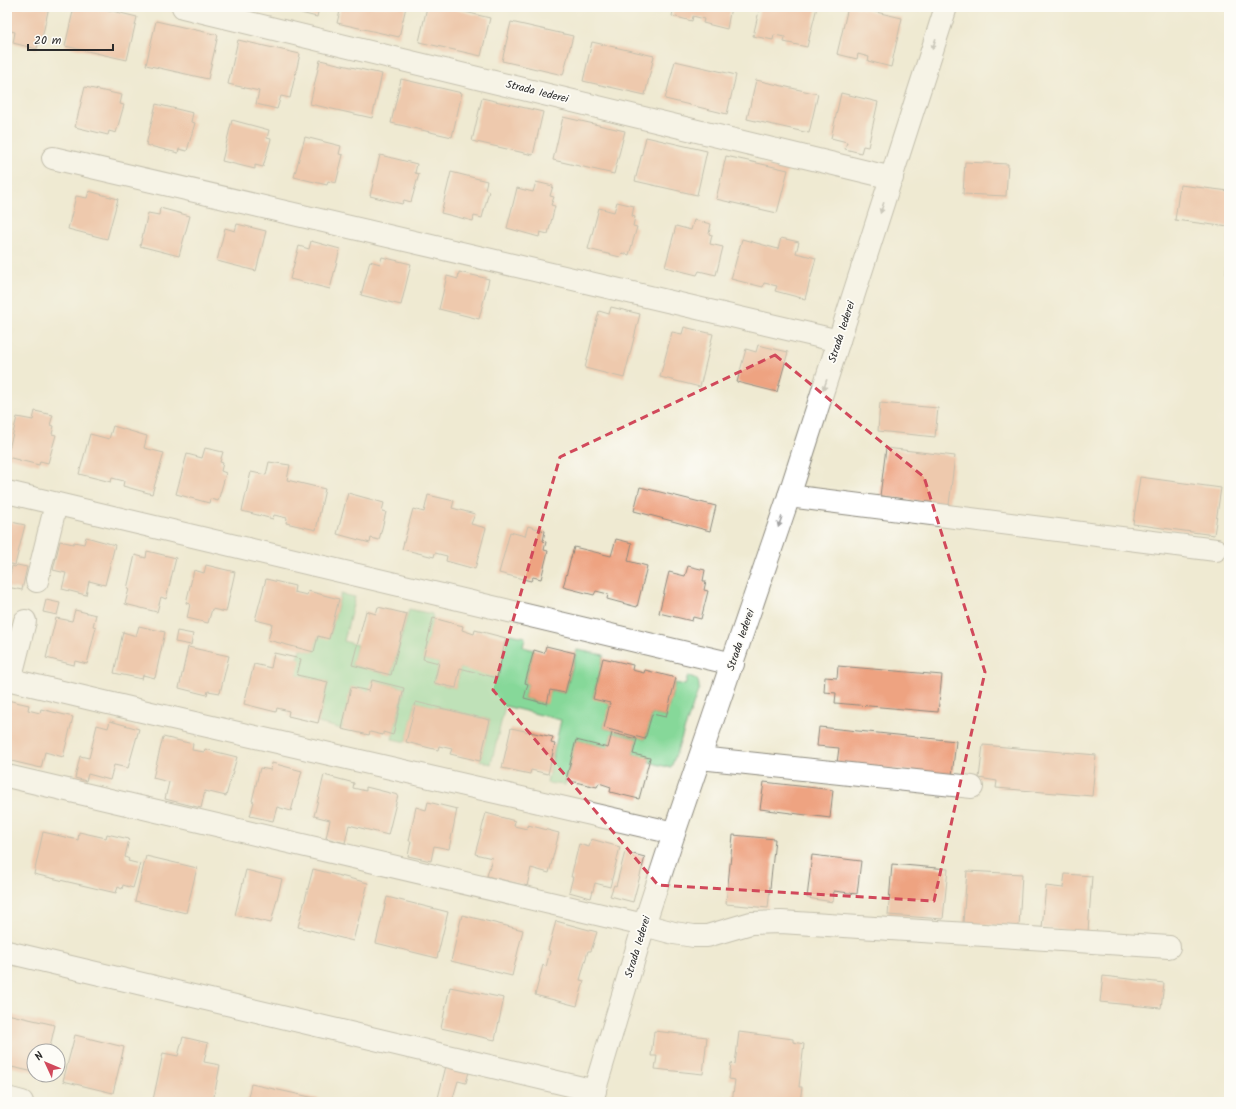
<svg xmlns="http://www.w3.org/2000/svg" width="1236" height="1109" viewBox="0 0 1236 1109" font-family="Kalam,sans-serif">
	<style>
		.green { fill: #86d899; stroke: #588262 }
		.building { fill: #eea381 }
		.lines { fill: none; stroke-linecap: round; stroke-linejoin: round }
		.minor-casing { stroke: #8d8a7e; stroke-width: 24 }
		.minor { stroke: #fff; stroke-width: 22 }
		.oneway { fill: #a0a0a0 }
		.marked { fill: none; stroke: #d1495b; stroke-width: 3; stroke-dasharray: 8 5; stroke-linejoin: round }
		.labels { text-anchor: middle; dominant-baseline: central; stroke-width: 3.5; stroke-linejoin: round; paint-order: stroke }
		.street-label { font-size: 11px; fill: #2b2b2b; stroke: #fdfcf7 }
	</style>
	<rect width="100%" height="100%" fill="#fdfcf7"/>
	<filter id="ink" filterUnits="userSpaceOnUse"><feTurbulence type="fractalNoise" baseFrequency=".025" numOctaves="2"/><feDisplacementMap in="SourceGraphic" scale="8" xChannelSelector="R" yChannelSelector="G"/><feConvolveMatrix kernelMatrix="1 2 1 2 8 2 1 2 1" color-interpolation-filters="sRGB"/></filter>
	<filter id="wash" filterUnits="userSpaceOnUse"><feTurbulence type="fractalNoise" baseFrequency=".012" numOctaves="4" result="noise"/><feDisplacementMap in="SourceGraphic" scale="16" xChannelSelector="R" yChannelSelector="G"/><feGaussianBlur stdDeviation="0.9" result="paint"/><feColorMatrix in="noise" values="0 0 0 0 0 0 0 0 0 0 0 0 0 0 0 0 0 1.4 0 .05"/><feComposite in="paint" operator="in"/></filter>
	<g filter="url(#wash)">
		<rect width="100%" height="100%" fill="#efead2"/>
		<path class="green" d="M 341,594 L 355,597 L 344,641 L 357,645 L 352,665 L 391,675 L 409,609 L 432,614 L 433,618 L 423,659 L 439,663 L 434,683 L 456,688 L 460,668 L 497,677 L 506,638 L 510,634 L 525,637 L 523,647 L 534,650 L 525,683 L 528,684 L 524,698 L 546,704 L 550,690 L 565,693 L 577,650 L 604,655 L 593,698 L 610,703 L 604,728 L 645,739 L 652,714 L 666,717 L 675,683 L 685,685 L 688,676 C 696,678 699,679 699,688 L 671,768 L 649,762 L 650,758 L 633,754 L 637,739 L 612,733 L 608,748 L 576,740 L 565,785 L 547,783 L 561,720 L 505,706 L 491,764 L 480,761 L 490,720 L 416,702 L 406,742 L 392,739 L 405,688 L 372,680 L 369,691 L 351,687 L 342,729 L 318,723 L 328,682 L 297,675 L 297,658 L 300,649 L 314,652 L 318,636 L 329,638 Z"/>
		<g id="blocks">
			<g class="building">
				<polygon points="7,7 49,7 42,38 39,38 37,49 13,43 15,32 7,30"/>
				<polygon points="74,7 96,7 137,17 127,60 65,46"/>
				<polygon points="276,7 319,7 317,17"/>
				<polygon points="341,7 406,7 399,37 337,23"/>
				<polygon points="427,7 444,7 490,18 481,56 419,42"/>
				<polygon points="674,7 731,7 727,29 703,23 704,19 693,16 692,21 672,16"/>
				<polygon points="760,7 817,7 807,47 784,42 785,37 774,35 773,40 753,36"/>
				<polygon points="848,7 854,7 902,18 891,67 868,61 869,57 858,54 857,59 837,54"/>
				<polygon points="156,21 218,35 208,79 146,65"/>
				<polygon points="511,22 573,36 563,75 502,61"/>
				<polygon points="238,40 300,54 290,98 281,96 277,109 256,104 259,91 228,84"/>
				<polygon points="592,42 654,56 645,95 583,81"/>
				<polygon points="320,60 382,74 372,118 310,104"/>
				<polygon points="675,61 736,75 727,114 665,99"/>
				<polygon points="401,79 462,93 452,137 391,123"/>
				<polygon points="756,80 818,94 809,133 747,119"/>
				<polygon points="85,87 122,95 120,104 124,105 116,133 109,131 108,135 75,127"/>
				<polygon points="841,93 878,102 868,147 863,146 861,153 845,149 847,142 831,138"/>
				<polygon points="482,98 543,112 533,155 472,141"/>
				<polygon points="156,104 193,113 191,122 195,123 187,151 179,149 178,153 146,145"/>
				<polygon points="563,117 625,131 614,174 553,160"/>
				<polygon points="232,120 269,130 267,138 271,139 263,167 255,165 255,169 222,161"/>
				<polygon points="305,137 341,146 339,154 343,155 336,183 328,181 327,185 294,177"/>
				<polygon points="646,137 707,151 697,195 635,181"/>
				<polygon points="380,155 417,164 415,173 419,174 411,202 404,200 402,204 370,196"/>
				<polygon points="726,156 788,170 777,213 716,199"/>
				<polygon points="965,162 1008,164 1006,196 963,194"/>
				<polygon points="451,172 487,181 485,189 489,191 482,218 474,216 473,221 441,213"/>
				<polygon points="536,182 553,186 550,196 554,197 551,205 555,206 548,234 540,232 539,237 507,228 517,188 533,192"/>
				<polygon points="1180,185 1229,191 1229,227 1175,220"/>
				<polygon points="89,191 118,199 107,239 68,229 76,196 87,198"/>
				<polygon points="617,202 634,206 632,216 635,217 633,226 637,227 629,255 622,253 620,257 588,249 599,208 614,212"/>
				<polygon points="160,208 190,216 179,256 140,246 148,213 159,215"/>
				<polygon points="694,220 711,224 709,234 712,235 710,244 723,247 716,275 699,271 697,275 665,267 676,226 691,230"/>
				<polygon points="237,224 266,231 256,271 217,261 225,228 235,231"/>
				<polygon points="1228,236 1229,236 1229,274 1226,274"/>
				<polygon points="781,238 799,242 796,253 816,258 805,299 775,291 777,286 764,283 763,287 731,279 742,239 778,249"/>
				<polygon points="311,241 340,249 330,289 290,279 299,246 309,249"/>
				<polygon points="382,257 411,264 401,305 361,295 370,261 380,264"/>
				<polygon points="459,272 489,279 479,319 439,309 447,276 458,279"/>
				<polygon points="611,307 640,314 624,378 585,368 599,311 609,314"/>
				<polygon points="684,327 713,334 700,387 660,377 672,332 682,334"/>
				<polygon points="758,345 788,352 777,392 737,382 746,349 756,352"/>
				<polygon points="880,403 938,408 935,437 878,431"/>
				<polygon points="35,411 53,415 50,425 54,426 52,434 56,435 48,463 40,461 39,465 7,457 17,417 33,420"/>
				<polygon points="113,426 147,436 144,448 164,453 152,494 123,486 124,481 112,478 111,482 79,474 90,434 109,439"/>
				<polygon points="205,448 223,452 220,462 223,463 221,471 226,473 218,501 210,499 209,503 176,494 187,454 202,458"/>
				<polygon points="886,448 955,456 949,505 880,496"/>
				<polygon points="269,462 290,465 287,480 325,489 316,530 286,523 287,518 274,515 273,519 242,511 251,472 266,475"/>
				<polygon points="1140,477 1221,488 1214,535 1133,524"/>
				<polygon points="640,487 716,506 710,531 634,511"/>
				<polygon points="348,493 384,503 382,511 386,512 379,540 371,538 370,543 337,534"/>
				<polygon points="428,495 454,501 452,508 475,514 471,524 486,528 475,569 446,561 447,556 435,553 434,557 402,549 413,509 424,512"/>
				<polygon points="7,521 25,525 15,565 7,563"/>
				<polygon points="528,526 545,531 543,541 546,542 544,550 548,551 541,579 533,577 531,581 499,573 510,532 525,536"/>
				<polygon points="86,537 115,545 105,585 89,581 86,595 62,589 66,573 53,570 60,541 73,544 74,542 84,544"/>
				<polygon points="616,539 632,543 628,561 647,566 637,607 607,599 608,594 596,591 594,595 563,587 574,547 611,556"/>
				<polygon points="147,551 176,558 166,599 161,597 157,612 125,604 129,589 127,589 135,555 146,558"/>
				<polygon points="17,565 27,567 22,590 7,587 12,566 15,567"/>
				<polygon points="206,565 235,572 226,612 212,609 208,623 187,618 190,604 186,603 194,570 204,573"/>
				<polygon points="688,566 705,570 703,581 706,581 704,590 708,591 701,619 693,617 692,621 659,613 669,572 685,576"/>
				<polygon points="266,579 295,586 294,592 307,595 308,591 339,599 329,639 318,636 314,652 268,640 272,624 255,620"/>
				<polygon points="46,600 60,603 57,615 43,612"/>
				<polygon points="378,607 407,614 391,675 352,665 366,611 376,614"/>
				<polygon points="75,610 96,615 93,626 96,627 87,664 75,661 74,665 46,658 56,618 72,621"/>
				<polygon points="433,618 463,626 462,630 474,634 475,630 506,638 497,678 460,668 456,688 434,683 439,663 423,659"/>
				<polygon points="139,626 165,632 155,678 143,675 142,679 114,673 123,632 136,636"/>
				<polygon points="177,631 193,634 191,645 175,642"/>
				<polygon points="546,646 575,653 565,693 550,690 547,704 524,698 528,684 525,683 534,650 544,653"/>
				<polygon points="188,647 229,656 220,693 208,691 207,695 179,688"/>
				<polygon points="274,653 301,659 297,675 328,682 318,723 288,716 289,711 277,708 276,712 244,704 254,664 271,668"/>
				<polygon points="603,658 633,665 632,670 644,673 645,670 676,678 666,717 652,714 645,739 604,728 610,703 593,699"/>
				<polygon points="838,666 942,675 938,712 835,703 836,693 824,692 825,677 837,678"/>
				<polygon points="372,680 404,688 393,735 383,732 383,735 370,732 369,735 342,729 351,687 369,691"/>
				<polygon points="7,700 29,705 28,710 40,713 41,709 73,717 63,757 45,752 41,768 7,760"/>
				<polygon points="416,702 490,720 480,761 450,754 452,749 439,746 438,750 406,742"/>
				<polygon points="110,721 139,729 128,768 114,765 110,780 88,774 86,781 75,778 80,756 89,758 97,725 108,728"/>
				<polygon points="819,727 956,741 952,776 837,763 839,748 817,746"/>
				<polygon points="511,728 553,737 551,743 555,744 548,774 531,770 530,774 502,768"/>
				<polygon points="612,733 637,739 633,754 650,758 639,799 610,792 611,787 599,783 597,787 566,780 576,740 608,748"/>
				<polygon points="163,737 193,744 192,750 204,752 205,749 237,757 226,796 205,791 201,808 165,799 169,782 153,778"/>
				<polygon points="983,745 1096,755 1092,796 996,788 997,781 979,778"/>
				<polygon points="272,763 302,771 291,811 277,807 273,821 250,816 254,802 252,801 260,768 271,770"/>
				<polygon points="324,775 354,783 353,788 366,791 366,787 398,795 388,835 349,825 345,843 326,838 330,820 314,816"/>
				<polygon points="764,782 833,790 830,818 760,809"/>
				<polygon points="428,802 457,809 449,849 434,846 431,861 408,856 411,841 409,841 416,807 426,810"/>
				<polygon points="486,813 515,821 514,826 527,829 528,825 559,833 549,873 531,868 527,886 487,876 492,858 475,854"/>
				<polygon points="43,832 78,840 79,832 106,838 107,834 129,839 125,857 129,859 128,861 140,864 133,888 123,885 122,889 118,887 116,893 34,874"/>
				<polygon points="733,835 775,839 768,908 726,904"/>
				<polygon points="591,839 620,847 610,887 595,883 591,898 569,892 573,877 571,877 579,844 589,847"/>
				<polygon points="625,852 645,857 633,902 610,896 614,885 616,886"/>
				<polygon points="812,855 861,861 857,894 834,891 833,902 807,898"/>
				<polygon points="146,856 197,868 186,913 135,901"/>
				<polygon points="892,864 948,869 943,919 888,915"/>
				<polygon points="313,869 368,883 353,941 298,927"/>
				<polygon points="246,870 282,879 271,923 235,915"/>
				<polygon points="967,871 1022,874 1019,927 963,923"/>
				<polygon points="1065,874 1092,876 1088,932 1042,928 1046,886 1063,888"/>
				<polygon points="387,897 448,912 437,958 376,943"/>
				<polygon points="462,915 523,930 512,976 451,961"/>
				<polygon points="556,921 597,932 591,951 588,951 580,980 584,981 577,1006 535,995 543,965 546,967 550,951 548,950"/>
				<polygon points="1103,976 1164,983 1161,1008 1100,1002"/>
				<polygon points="450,987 504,998 495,1040 441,1028"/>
				<polygon points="7,1014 55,1025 49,1051 34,1051 34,1072 7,1066"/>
				<polygon points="654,1031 707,1037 703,1074 655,1069 657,1056 651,1056"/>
				<polygon points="739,1032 793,1039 793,1042 804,1044 799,1087 802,1087 800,1102 732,1102 735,1080 729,1079 731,1063 735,1064"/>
				<polygon points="75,1035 124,1047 113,1093 63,1081"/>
				<polygon points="183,1037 208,1043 204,1062 220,1065 213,1102 162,1102 153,1100 163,1053 178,1056"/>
				<polygon points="447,1062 470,1068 466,1083 458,1081 452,1101 438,1098"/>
				<polygon points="251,1084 324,1100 324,1102 247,1102"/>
			</g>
		</g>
	</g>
	<g filter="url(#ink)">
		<use href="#blocks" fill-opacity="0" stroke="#8d8a7e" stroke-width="1"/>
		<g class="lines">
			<g class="minor-casing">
				<g id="minor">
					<polyline points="183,7 892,178"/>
					<polyline points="53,158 839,341"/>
					<polyline points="7,492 733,664"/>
					<polyline points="789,496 1216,550"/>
					<polyline points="37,581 56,504"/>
					<polyline points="7,679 142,711 674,833"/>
					<polyline points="10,680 25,621"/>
					<polyline points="700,758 972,787"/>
					<polyline points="7,776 644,925 674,933 694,936 707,936 751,923 781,922 1169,947"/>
					<polyline points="7,952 595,1091"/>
					<polyline points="7,1098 22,1102"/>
					<polyline points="591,1102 644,925 674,833 789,496 946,7"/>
				</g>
			</g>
			<use href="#minor" class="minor"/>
		</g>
		<defs><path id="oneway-solid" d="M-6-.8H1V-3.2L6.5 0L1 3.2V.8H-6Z"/></defs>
		<g class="oneway">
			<use href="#oneway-solid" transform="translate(934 44) rotate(108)"/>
			<use href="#oneway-solid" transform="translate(882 208) rotate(108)"/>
			<use href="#oneway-solid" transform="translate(825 385) rotate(108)"/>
			<use href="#oneway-solid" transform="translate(780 522) rotate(109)"/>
		</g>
	</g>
	<path d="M0 0H1236V1109H0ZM 775,355 L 924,477 L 985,672 L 934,901 L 658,885 L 493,690 L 560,457 Z" fill="#efead2" fill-opacity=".55" fill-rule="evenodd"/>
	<path class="marked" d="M 775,355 L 924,477 L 985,672 L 934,901 L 658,885 L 493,690 L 560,457 Z"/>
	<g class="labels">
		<g class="street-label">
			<text transform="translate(537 92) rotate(14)">Strada Iederei</text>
			<text transform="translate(842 332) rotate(-72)">Strada Iederei</text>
			<text transform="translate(741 640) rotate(-71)">Strada Iederei</text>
			<text transform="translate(638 947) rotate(-73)">Strada Iederei</text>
		</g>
	</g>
	<rect width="1236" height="1109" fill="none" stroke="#fdfcf7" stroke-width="24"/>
	<g transform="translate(46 1063) rotate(314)"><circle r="19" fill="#fdfcf7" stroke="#a9a8a5"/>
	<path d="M0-3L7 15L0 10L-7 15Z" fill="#d1495b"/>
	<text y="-6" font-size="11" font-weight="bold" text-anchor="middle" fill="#2b2b2b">N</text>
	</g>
	<path d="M28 44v6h85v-6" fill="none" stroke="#2b2b2b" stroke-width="2"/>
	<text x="34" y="44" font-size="12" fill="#2b2b2b" stroke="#fdfcf7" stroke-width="3" paint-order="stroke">20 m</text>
</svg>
